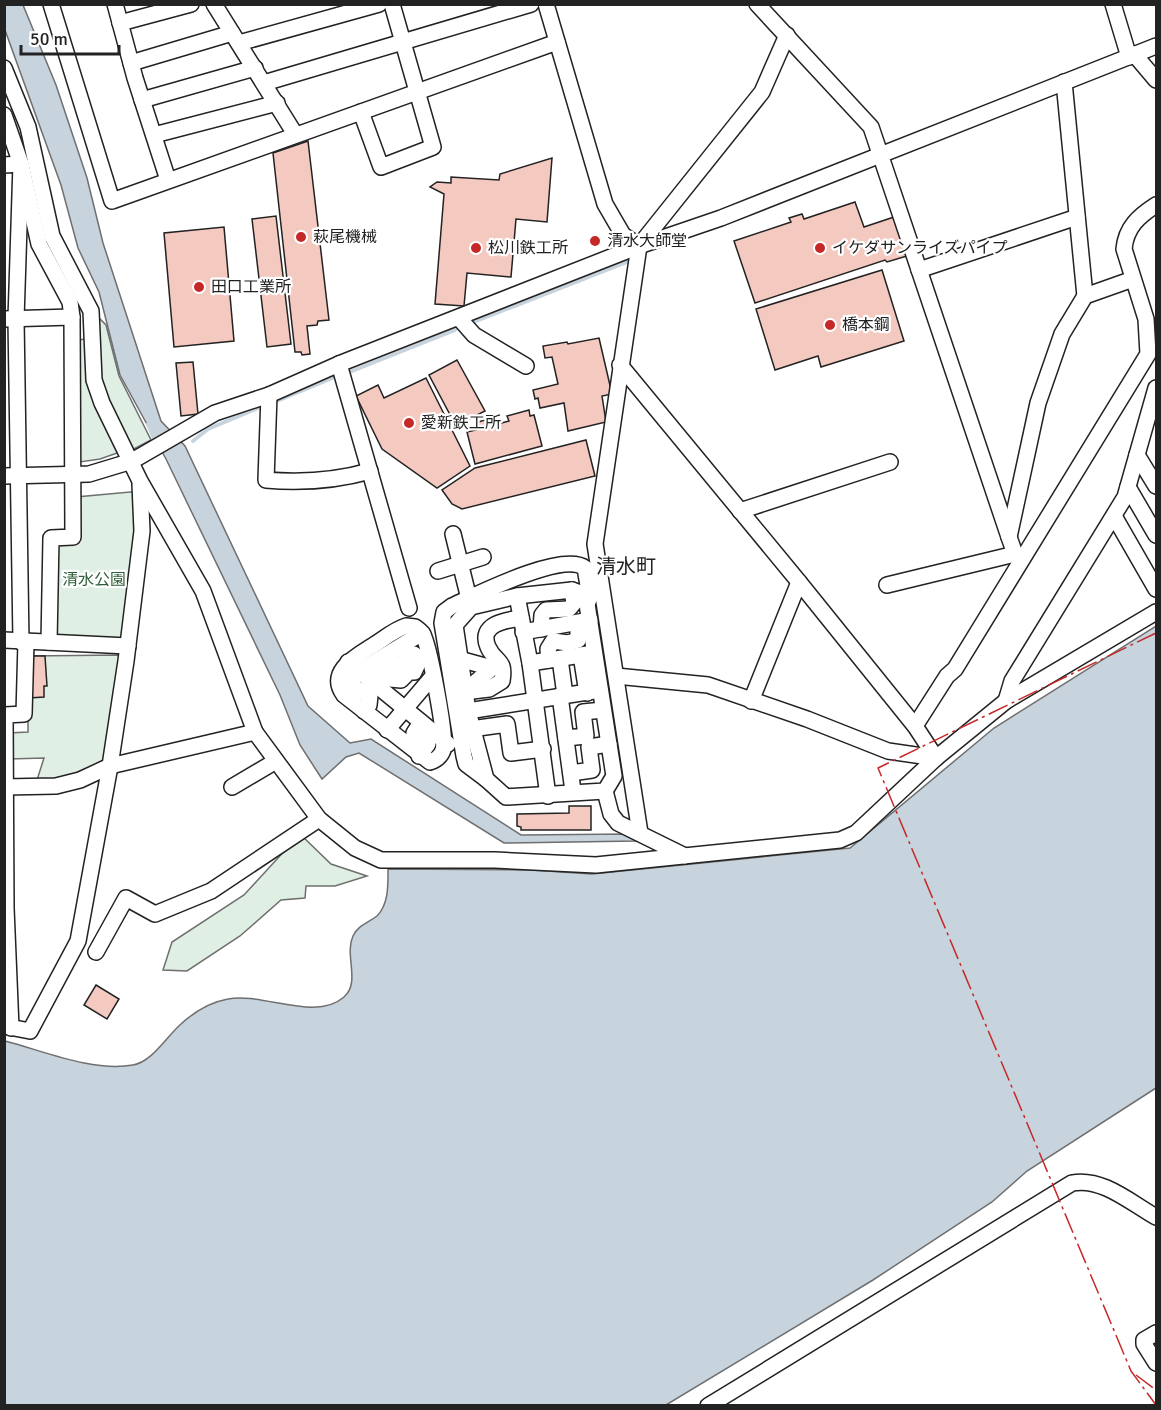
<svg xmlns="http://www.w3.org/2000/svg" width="1161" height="1410" viewBox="0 0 1161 1410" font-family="Signika,'Noto Sans JP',sans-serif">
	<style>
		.green { fill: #e0efe3; stroke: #6f6f6f; stroke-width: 1.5 }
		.water { fill: #c7d3dd; stroke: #6f6f6f; stroke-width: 1.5 }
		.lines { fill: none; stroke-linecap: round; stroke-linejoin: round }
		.stream { stroke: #c7d3dd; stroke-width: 4 }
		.building { fill: #f3c9c0; stroke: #222; stroke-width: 1.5 }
		.minor-casing { stroke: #222; stroke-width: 18 }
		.minor { stroke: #fff; stroke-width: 15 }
		.power { stroke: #c62828; stroke-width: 1.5; stroke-dasharray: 21 4.5 3 4.5; stroke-linecap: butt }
		.poi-dot { fill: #c62828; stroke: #fff; stroke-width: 2 }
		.labels { text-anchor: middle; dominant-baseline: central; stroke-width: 4.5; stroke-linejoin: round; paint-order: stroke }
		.poi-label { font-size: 16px; fill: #222; stroke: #fff; text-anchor: start }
		.park-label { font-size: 16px; fill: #2f5e38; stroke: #fff }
		.quarter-label { font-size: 20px; fill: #222; stroke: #fff }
	</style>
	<rect width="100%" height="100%" fill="#fff"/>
	<g class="green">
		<polygon points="93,312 106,325 119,376 151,440 132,450 114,417 98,374"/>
		<polygon points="86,339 120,452 100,459 80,462 78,340"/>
		<polygon points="141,491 129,638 114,644 52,641 53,541 79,541 76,497"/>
		<polygon points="122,655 106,761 58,780 37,780 44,758 9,759 8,733 28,732 28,656"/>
		<polygon points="300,834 331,864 367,876 335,886 306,886 305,898 281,900 240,936 187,971 163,970 172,942 244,895"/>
	</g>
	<g class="water">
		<polygon points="5,5 23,5 56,85 87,178 103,243 161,421 185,446 308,706 350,743 371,739 521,835 628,834 636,841 504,843 359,753 346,757 322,779 300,745 280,695 166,459 120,375 99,292 78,248 61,185 5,30"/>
		<path d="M 1156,626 L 1156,1088 L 1027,1171 L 992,1202 L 873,1280 L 666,1405 L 5,1405 L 5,1041 C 44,1051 92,1072 133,1065 C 152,1062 167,1036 181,1024 C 194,1012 211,1002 228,999 C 262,992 316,1022 344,997 C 361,982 344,955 353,936 C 358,925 368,923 377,916 C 389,904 388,884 388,869 L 531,870 L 592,874 L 850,848 L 994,728 Z"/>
	</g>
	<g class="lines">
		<g class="stream">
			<polyline points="476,321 627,262"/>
			<polyline points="347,373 455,330"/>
			<polyline points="277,401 337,376"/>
			<polyline points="148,424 156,444"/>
			<polyline points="193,441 208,429 263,406"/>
		</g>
	</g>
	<g class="building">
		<polygon points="308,141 329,320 318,321 317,325 307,326 310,354 302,355 301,352 295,352 273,153"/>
		<polygon points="552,158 547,222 516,219 511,277 467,273 464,306 435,304 444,194 430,187 437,182 451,183 451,177 499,180 500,174"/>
		<polygon points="855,202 864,227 894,217 907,256 887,262 885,260 755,303 734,241 791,222 789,218 802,214 804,219"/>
		<polygon points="276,216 291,344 267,347 252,219"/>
		<polygon points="224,227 234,341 174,347 164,233"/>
		<polygon points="882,270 904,341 821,367 818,356 775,370 756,309"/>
		<polygon points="599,338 612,394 602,396 606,422 568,431 564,403 540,408 538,398 535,399 533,390 558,384 552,357 545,358 543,346 567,342 568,344"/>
		<polygon points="457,360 485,411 456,426 429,375"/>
		<polygon points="193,362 198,414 181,416 176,363"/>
		<polygon points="426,378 470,466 437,488 382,449 356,396 378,385 384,398"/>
		<polygon points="529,410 530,416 534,415 542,446 475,464 467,432 480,429 478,422 492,418 494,425 509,421 507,416"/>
		<polygon points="586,440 595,476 462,509 452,504 442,490 475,468"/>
		<polygon points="28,656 45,656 47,686 44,686 44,697 29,698"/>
		<polygon points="569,806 591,806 591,830 521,830 521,827 517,826 517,814 569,813"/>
		<polygon points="96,985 119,999 107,1019 84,1005"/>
	</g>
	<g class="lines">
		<g class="minor-casing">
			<g id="minor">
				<polyline points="51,4 112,201 557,42"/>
				<polyline points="115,4 135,78 168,180"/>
				<polyline points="214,4 295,134"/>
				<polyline points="546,4 605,204 623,235 639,246"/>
				<polyline points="757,4 871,127 1009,537 1015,554 1021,560"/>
				<polyline points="1113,4 1129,57"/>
				<polyline points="120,23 191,4"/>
				<polyline points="239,43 379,4"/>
				<polyline points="1134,54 1156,80"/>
				<polyline points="131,63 232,33"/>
				<polyline points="4,68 28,127 52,236 91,311 94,380 102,403 140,481 203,591 255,732 319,819 355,848 381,860 495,860 596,865 840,840 856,833 936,758 1006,701 1156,612"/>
				<polyline points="1064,82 1085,296"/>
				<polyline points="264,83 531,4"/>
				<polyline points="142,100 255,68"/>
				<polyline points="361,112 381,167 433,147 392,4"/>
				<polyline points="4,115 21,164 39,244 70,302 72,317 73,537 51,538 49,642"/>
				<polyline points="154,135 277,103"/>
				<polyline points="4,165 21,164 16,319 21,642"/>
				<polyline points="919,270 1077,217"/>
				<polyline points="459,318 474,335 526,366"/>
				<polyline points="4,319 72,317"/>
				<polyline points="339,364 409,608"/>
				<polyline points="620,365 799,582 915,726 936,758"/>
				<path d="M 269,395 L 266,480 C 302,483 335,481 370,471"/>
				<polyline points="1137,455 1156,486"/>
				<polyline points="4,476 89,474 132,461 215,413 269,395 339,364 639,246 721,218 1156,46"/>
				<polyline points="1128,487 1156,535"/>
				<polyline points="740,511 890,462"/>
				<polyline points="1114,516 1156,589"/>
				<polyline points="453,534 471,607"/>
				<polyline points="1009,537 1038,403 1062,334 1085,296 1133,279"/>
				<polyline points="438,571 483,557"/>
				<polyline points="887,585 1015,554"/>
				<polygon points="572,590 581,593 587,604 614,776 605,791 506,797 486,779 468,711 455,625 471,607 517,596"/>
				<polyline points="517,596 530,663 548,796"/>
				<path d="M 406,626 L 415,627 C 419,630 423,632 424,637 C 430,652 447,737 443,750 C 441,756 436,760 430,762 L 344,695 C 326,670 359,655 377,643 C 386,637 396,629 406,626 Z"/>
				<polyline points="541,629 542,615 546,610 569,609 574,603 572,590"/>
				<polyline points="523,632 590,620"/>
				<polyline points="4,640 128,646"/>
				<polyline points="581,655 587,693"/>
				<polyline points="459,659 492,668 464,692"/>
				<polyline points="560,659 565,695"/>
				<polyline points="549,660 548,649 553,641 568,643 578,640 578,623"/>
				<polyline points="348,662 448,744"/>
				<polyline points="530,663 594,653"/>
				<polyline points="616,676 708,685 807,719 888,751 936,758"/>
				<path d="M 370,680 L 386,670 L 390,679 L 401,680 L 406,675 C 405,667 402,664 407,656 L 414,654 L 420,659 L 414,672 L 405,671 L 398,664 L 386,670"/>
				<path d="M 464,692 L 489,689 L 502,681 C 506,658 495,663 488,647 C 478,624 506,620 521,618"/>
				<polyline points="560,696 573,791"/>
				<polyline points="751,701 799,582"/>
				<polyline points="1006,701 1012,681 1125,497 1156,388"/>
				<polyline points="364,711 369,705 370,695 353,687 353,678 360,671 422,633"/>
				<polyline points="468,711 600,690"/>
				<path d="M 915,726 L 947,676 L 955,669 L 1148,354 L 1146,319 L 1124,249 C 1126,227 1139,216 1156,205"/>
				<polyline points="471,729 507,724 511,753 543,749"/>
				<polyline points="387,730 433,676"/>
				<polyline points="566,738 586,736 583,712 603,710"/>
				<polyline points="419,756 428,744 414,733 421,722"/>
				<polyline points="571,773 592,770 589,747 609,744"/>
				<path d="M 486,779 L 466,764 L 464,756 L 442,623 L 444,612 L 452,606 C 476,595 563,551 585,568 L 590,597 L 587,604"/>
				<polyline points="4,787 56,786 80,780 110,766 255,732"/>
				<polyline points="232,787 276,761"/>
				<polyline points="605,791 611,814 618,823 685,856"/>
				<polyline points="640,833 595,544 639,246 762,92 787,35"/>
				<polyline points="96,952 126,898 155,914 211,891 319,819"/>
				<polyline points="4,1026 30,1031 78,941 110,766 126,661 142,531 140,484"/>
				<polyline points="11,1028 6,908 5,715 24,714 26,642"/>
				<polyline points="1156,1333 1144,1340 1144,1344 1156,1363"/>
				<path d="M 708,1406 L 1072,1183 C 1102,1177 1131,1203 1156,1217"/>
			</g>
		</g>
		<use href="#minor" class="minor"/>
		<g class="power">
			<polyline points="1156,633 878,768 1131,1371 1156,1405"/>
			<polyline points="1136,1375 1156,1390"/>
		</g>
	</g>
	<g class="poi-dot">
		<circle cx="301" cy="237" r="6"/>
		<circle cx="595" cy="241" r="6"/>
		<circle cx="476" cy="248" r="6"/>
		<circle cx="820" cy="248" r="6"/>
		<circle cx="199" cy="287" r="6"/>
		<circle cx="830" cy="325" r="6"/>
		<circle cx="409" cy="423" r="6"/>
	</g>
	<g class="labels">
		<g class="poi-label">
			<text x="313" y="237">萩尾機械</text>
			<text x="607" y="241">清水大師堂</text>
			<text x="488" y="248">松川鉄工所</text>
			<text x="832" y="248">イケダサンライズパイプ</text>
			<text x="211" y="287">田口工業所</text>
			<text x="842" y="325">橋本鋼</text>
			<text x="421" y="423">愛新鉄工所</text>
		</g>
		<g class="park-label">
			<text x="94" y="580">清水公園</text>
		</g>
		<g class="quarter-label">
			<text x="626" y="566">清水町</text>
		</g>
	</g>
	<rect width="1161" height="1410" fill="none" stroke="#222222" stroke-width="12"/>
	<path d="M21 45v9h98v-9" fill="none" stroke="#222222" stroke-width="3"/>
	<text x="30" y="45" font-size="18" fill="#222222" stroke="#ffffff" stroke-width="4.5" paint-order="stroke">50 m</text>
</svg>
